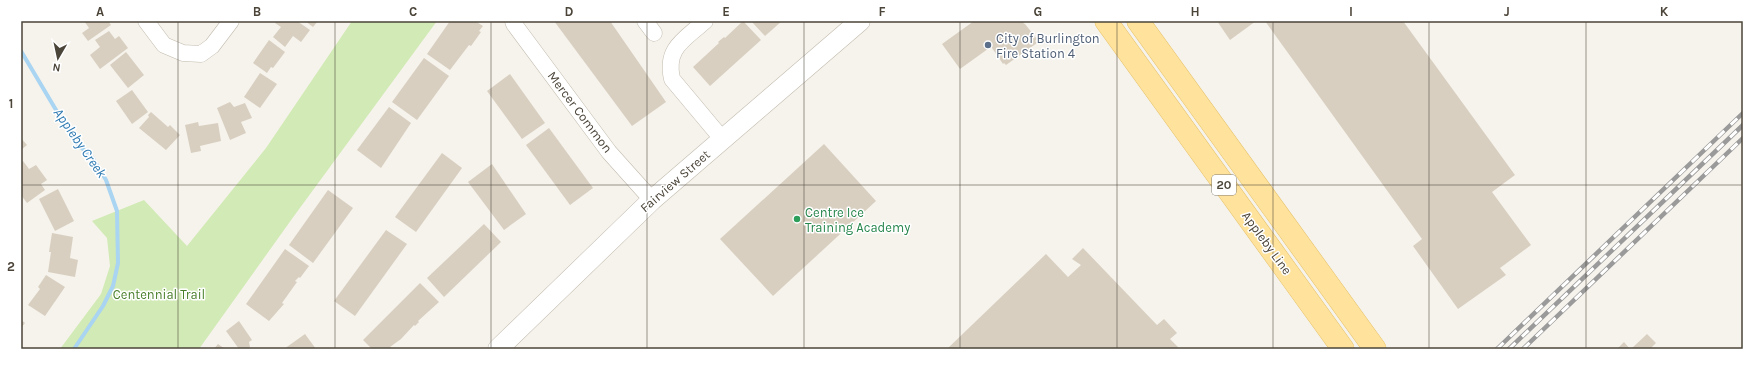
<svg xmlns="http://www.w3.org/2000/svg" width="1764" height="370" viewBox="0 0 1764 370" font-family="Karla,sans-serif">
	<style>
		.green { fill: #d2eab5 }
		.lines { fill: none; stroke-linecap: round; stroke-linejoin: round }
		.stream { stroke: #a9d4f2; stroke-width: 4 }
		.building { fill: #d8cfc1 }
		.minor-casing { stroke: #c2bbae; stroke-width: 17 }
		.tertiary-casing { stroke: #c2bbae; stroke-width: 21 }
		.primary-casing { stroke: #e6c16a; stroke-width: 23 }
		.minor { stroke: #fff; stroke-width: 16 }
		.tertiary { stroke: #fff; stroke-width: 20 }
		.primary { stroke: #ffe39c; stroke-width: 22 }
		.rail-casing { stroke: #9a9a9a; stroke-width: 4.5 }
		.rail { stroke: #fff; stroke-width: 3; stroke-dasharray: 9; stroke-linecap: butt }
		.grid { fill: none; stroke: #4b4439; stroke-width: 1; stroke-opacity: 0.55 }
		.service-dot { fill: #5c6f8a; stroke: #fff; stroke-width: 1.5 }
		.leisure-dot { fill: #2e9e5b; stroke: #fff; stroke-width: 1.5 }
		.labels { text-anchor: middle; dominant-baseline: central; stroke-width: 3; stroke-linejoin: round; paint-order: stroke }
		.shield { fill: #fff; stroke: #817c74; stroke-width: 1 }
		.shield-label { font-size: 12px; font-weight: bold; fill: #4b4439 }
		.service-label { font-size: 13px; fill: #4e5e75; stroke: #fff; text-anchor: start }
		.street-label { font-size: 13px; fill: #4b4439; stroke: #fff }
		.leisure-label { font-size: 13px; fill: #27864d; stroke: #fff; text-anchor: start }
		.park-label { font-size: 13px; fill: #4a7f2a; stroke: #fff }
		.water-label { font-size: 14px; font-style: italic; fill: #2e7ab2; stroke: #fff }
		.neatline { fill: none; stroke: #4b4439; stroke-width: 1.5 }
		.grid-label { font-size: 13px; text-anchor: middle; font-weight: bold; fill: #4b4439 }
	</style>
	<rect width="100%" height="100%" fill="#f6f3ec"/>
	<polygon class="green" points="352,21 437,21 294,216 199,349 60,349 101,294 110,266 107,238 92,221 144,200 187,246 266,148"/>
	<g class="lines">
		<polyline class="stream" points="21,51 75,142 92,157 106,180 117,211 118,263 113,286 103,306 74,349"/>
	</g>
	<g class="building">
		<polygon points="84,21 108,21 111,25 88,41 82,33 89,28"/>
		<polygon points="276,21 297,21 310,30 301,42 293,36 285,47 273,37 281,27 275,23"/>
		<polygon points="305,21 318,21 313,27"/>
		<polygon points="450,21 475,21 483,26 479,31 481,32 471,46 469,45 450,70 427,54"/>
		<polygon points="554,21 610,21 666,102 632,126"/>
		<polygon points="743,21 761,40 710,86 693,67 719,43 718,42 724,37 725,38"/>
		<polygon points="751,21 782,21 765,36"/>
		<polygon points="974,21 1026,21 1023,23 1025,24 1037,39 1035,41 1037,43 1006,65 1004,63 1003,64 992,48 992,46 960,69 942,44"/>
		<polygon points="1217,21 1256,21 1230,40"/>
		<polygon points="1265,21 1403,21 1515,175 1492,192 1531,245 1500,268 1506,275 1458,309 1413,246 1422,239"/>
		<polygon points="109,31 115,39 119,36 128,48 100,69 90,55 100,47 95,40"/>
		<polygon points="269,40 285,52 273,68 271,67 267,73 253,63"/>
		<polygon points="126,52 144,75 128,88 110,65"/>
		<polygon points="424,58 449,76 417,120 392,102"/>
		<polygon points="260,73 277,84 260,108 244,97"/>
		<polygon points="510,74 545,123 522,139 487,91"/>
		<polygon points="132,90 148,112 132,124 116,101"/>
		<polygon points="230,102 234,107 245,103 252,118 241,122 246,133 230,140 217,108"/>
		<polygon points="389,107 411,123 381,168 357,150"/>
		<polygon points="151,112 168,127 170,125 180,135 166,150 139,128 149,117 148,115"/>
		<polygon points="198,122 199,126 218,123 221,141 200,146 201,151 191,153 185,125"/>
		<polygon points="549,128 593,188 570,205 526,145"/>
		<polygon points="21,138 27,145 21,150"/>
		<polygon points="824,144 876,201 773,296 720,239"/>
		<polygon points="442,153 462,168 416,232 395,217"/>
		<polygon points="23,161 29,169 36,165 47,180 41,184 45,190 27,203 21,195 21,163"/>
		<polygon points="492,164 526,214 504,230 468,182"/>
		<polygon points="58,189 74,221 55,231 39,199"/>
		<polygon points="328,190 353,208 313,263 289,245"/>
		<polygon points="484,224 501,242 444,297 427,278"/>
		<polygon points="386,230 407,244 355,316 334,301"/>
		<polygon points="52,233 73,237 70,258 78,260 75,277 48,272 51,252 49,252"/>
		<polygon points="1083,248 1157,325 1164,319 1177,333 1170,339 1180,349 947,349 1046,254 1068,277 1081,265 1072,259"/>
		<polygon points="285,249 309,266 300,278 299,277 295,281 297,282 282,303 284,304 269,321 246,304"/>
		<polygon points="46,275 65,287 45,316 28,305 40,289 38,287"/>
		<polygon points="420,283 439,302 418,321 419,322 415,326 414,325 401,339 390,347 392,349 372,349 363,340"/>
		<polygon points="21,320 25,323 21,328"/>
		<polygon points="239,321 252,340 249,342 250,347 247,349 239,349 226,331"/>
		<polygon points="305,334 316,349 284,349"/>
		<polygon points="1647,334 1656,343 1650,349 1631,349"/>
		<polygon points="1624,342 1630,349 1617,349"/>
		<polygon points="218,344 225,349 214,349"/>
	</g>
	<g class="lines">
		<g class="minor-casing">
			<g id="minor">
				<polyline points="146,21 164,45 183,53 201,54 212,46 231,21"/>
				<polyline points="513,21 514,24 609,152 652,200"/>
				<polyline points="645,21 654,33"/>
				<path d="M 705,21 C 684,40 665,48 672,79 L 723,140"/>
			</g>
		</g>
		<g class="tertiary-casing">
			<polyline id="tertiary" points="498,349 652,200 860,21"/>
		</g>
		<g class="primary-casing">
			<g id="primary">
				<polyline points="1106,21 1343,349"/>
				<polyline points="1138,21 1375,349"/>
			</g>
		</g>
		<use href="#minor" class="minor"/>
		<use href="#tertiary" class="tertiary"/>
		<use href="#primary" class="primary"/>
		<g class="rail-casing">
			<g id="rail">
				<polyline points="1497,349 1743,113"/>
				<polyline points="1509,349 1743,125"/>
				<polyline points="1523,349 1743,138"/>
			</g>
		</g>
		<use href="#rail" class="rail"/>
	</g>
	<path class="grid" d="M 178,21 L 178,349M 335,21 L 335,349M 491,21 L 491,349M 647,21 L 647,349M 804,21 L 804,349M 960,21 L 960,349M 1117,21 L 1117,349M 1273,21 L 1273,349M 1429,21 L 1429,349M 1586,21 L 1586,349M 21,185 L 1743,185"/>
	<circle class="service-dot" cx="988" cy="45" r="4"/>
	<circle class="leisure-dot" cx="797" cy="219" r="4"/>
	<g class="labels">
		<rect class="shield" x="1212" y="175" width="24" height="20" rx="3"/>
		<g class="shield-label">
			<text x="1224" y="185">20</text>
		</g>
		<g class="service-label">
			<text x="996" y="38">City of Burlington<tspan x="996" dy="15">Fire Station 4</tspan></text>
		</g>
		<g class="street-label">
			<text transform="translate(580 112) rotate(53)">Mercer Common</text>
			<text transform="translate(675 181) rotate(-41)">Fairview Street</text>
			<text transform="translate(1267 243) rotate(54)">Appleby Line</text>
		</g>
		<g class="leisure-label">
			<text x="805" y="212">Centre Ice<tspan x="805" dy="15">Training Academy</tspan></text>
		</g>
		<g class="park-label">
			<text x="159" y="294">Centennial Trail</text>
		</g>
		<g class="water-label">
			<text transform="translate(80 143) rotate(55)">Appleby Creek</text>
		</g>
	</g>
	<rect width="1764" height="370" fill="none" stroke="#ffffff" stroke-width="44"/>
	<g transform="translate(58 58) rotate(189)" stroke="#ffffff" stroke-width="3" paint-order="stroke">
	<path d="M0-3L7 15L0 10L-7 15Z" fill="#4b4439"/>
	<text y="-6" font-size="11" font-weight="bold" text-anchor="middle" fill="#4b4439">N</text>
	</g>
	<rect x="22" y="22" width="1720" height="326" class="neatline"/>
	<g class="grid-label">
		<text x="100" y="16">A</text>
		<text x="257" y="16">B</text>
		<text x="413" y="16">C</text>
		<text x="569" y="16">D</text>
		<text x="726" y="16">E</text>
		<text x="882" y="16">F</text>
		<text x="1038" y="16">G</text>
		<text x="1195" y="16">H</text>
		<text x="1351" y="16">I</text>
		<text x="1507" y="16">J</text>
		<text x="1664" y="16">K</text>
		<text x="11" y="108">1</text>
		<text x="11" y="271">2</text>
	</g>
</svg>
